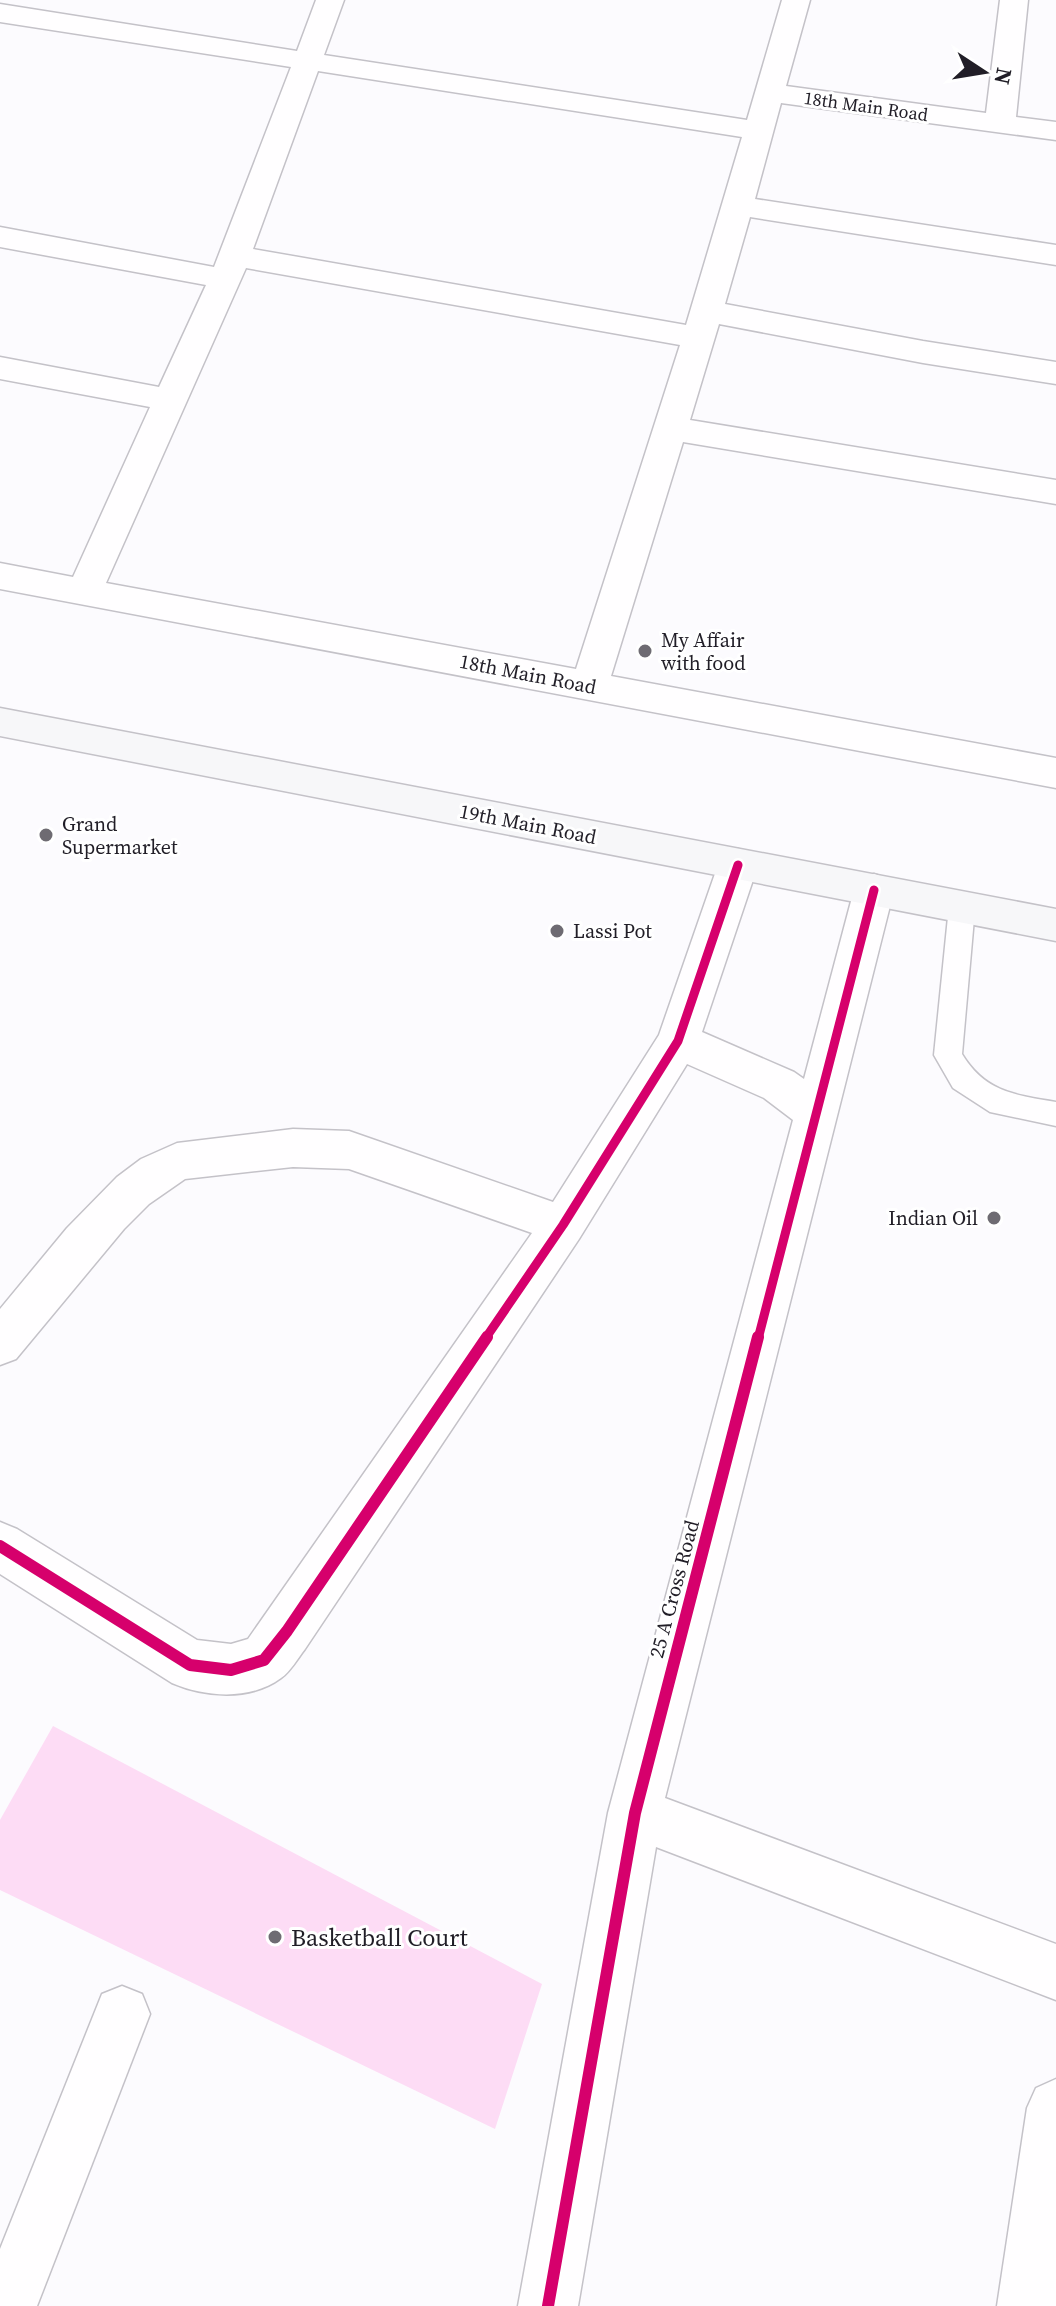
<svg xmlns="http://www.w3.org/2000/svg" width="1056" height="2306" viewBox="0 0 1056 2306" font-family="'Source Serif 4',serif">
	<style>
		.green { fill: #fddcf5 }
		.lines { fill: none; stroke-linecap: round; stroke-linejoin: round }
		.service-casing { stroke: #c4c2c8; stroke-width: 3 }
		.minor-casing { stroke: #c4c2c8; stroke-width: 3 }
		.secondary-casing { stroke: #c4c2c8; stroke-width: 3 }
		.service { fill: #fffeff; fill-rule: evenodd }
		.minor { fill: #fffeff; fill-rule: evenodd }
		.secondary { fill: #f7f7f9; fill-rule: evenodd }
		.cycleway-far1-casing { stroke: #fff; stroke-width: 14 }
		.cycleway-casing { stroke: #fff; stroke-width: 17 }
		.cycleway-far1 { stroke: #d6006c; stroke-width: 9 }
		.cycleway { stroke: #d6006c; stroke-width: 12 }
		.poi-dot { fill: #6e6b72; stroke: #fff; stroke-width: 3 }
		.labels { text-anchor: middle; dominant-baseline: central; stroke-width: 6; stroke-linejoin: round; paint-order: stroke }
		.far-street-label { font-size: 18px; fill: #211e27; stroke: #fff }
		.poi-label { font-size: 20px; fill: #211e27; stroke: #fff; text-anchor: start }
		.street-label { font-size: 20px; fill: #211e27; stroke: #fff }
		.near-poi-label { font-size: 24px; fill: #211e27; stroke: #fff; text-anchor: start }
	</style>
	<rect width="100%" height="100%" fill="#fcfbfe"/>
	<polygon class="green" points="53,1726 542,1984 495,2129 0,1890 0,1820"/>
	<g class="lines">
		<g class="service-casing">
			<path id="service" d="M 962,897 L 971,900 L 975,907 L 962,1054 C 985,1092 1015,1095 1056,1102 L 1056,1126 L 990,1112 L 953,1088 L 934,1055 L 949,907 L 953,900 Z"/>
		</g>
		<g class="minor-casing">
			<g id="minor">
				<path d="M 316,0 L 344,0 L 324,55 L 747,120 L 782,0 L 810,0 L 786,86 L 986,113 L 1000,0 L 1028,0 L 1016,117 L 1056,122 L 1056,140 L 781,103 L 755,199 L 1056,245 L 1056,265 L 750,217 L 725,304 L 923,341 L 1056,362 L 1056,384 L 923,363 L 719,324 L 690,420 L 1056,480 L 1056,504 L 683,442 L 611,676 L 1056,758 L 1056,788 L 0,589 L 0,563 L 73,577 L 150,407 L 0,379 L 0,357 L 159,387 L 206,285 L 0,247 L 0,227 L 214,267 L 291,67 L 0,22 L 0,4 L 297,51 ZM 318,71 L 742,137 L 686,325 L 253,249 ZM 246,268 L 680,345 L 576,669 L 106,583 Z"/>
				<path d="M 738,849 L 752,854 L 758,865 L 702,1032 L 794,1072 L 804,1079 L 854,890 L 860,879 L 874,874 L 888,879 L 894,890 L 665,1798 L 1056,1944 L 1056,2000 L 656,1847 L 578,2306 L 518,2306 L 608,1813 L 793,1120 L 764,1098 L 687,1064 L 579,1239 L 305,1649 C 298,1658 290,1672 281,1678 C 250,1701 205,1697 172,1683 L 0,1574 L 0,1522 L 17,1529 L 197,1640 L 231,1644 L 248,1639 L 532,1233 L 349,1169 L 293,1167 L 185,1179 L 149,1204 L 124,1229 L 16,1359 L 0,1365 L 0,1309 L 67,1228 L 117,1177 L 141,1159 L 177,1143 L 293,1129 L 349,1131 L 553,1202 L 659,1035 L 718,865 L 724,854 Z"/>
				<polygon points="122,1986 142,1994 150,2014 37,2306 0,2306 0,2249 102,1994"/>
				<polygon points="1056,2079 1056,2306 997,2306 1027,2108 1036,2088"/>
			</g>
		</g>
		<g class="secondary-casing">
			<polygon id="secondary" points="0,708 1056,909 1056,941 0,736"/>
		</g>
		<use href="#service" class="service"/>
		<use href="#minor" class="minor"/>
		<use href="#secondary" class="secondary"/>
		<g class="cycleway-far1-casing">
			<g id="cycleway-far1">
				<polyline points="485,1339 563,1225 678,1041 738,865"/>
				<polyline points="758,1339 874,890"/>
			</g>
		</g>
		<g class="cycleway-casing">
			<g id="cycleway">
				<polyline points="0,1546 190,1665 231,1670 264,1660 287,1631 487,1337"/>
				<polyline points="548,2306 635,1813 758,1337"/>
			</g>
		</g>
		<use href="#cycleway-far1" class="cycleway-far1"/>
		<use href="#cycleway" class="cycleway"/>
	</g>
	<g class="poi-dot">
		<circle cx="645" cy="651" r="8"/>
		<circle cx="46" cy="835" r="8"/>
		<circle cx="557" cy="931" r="8"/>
		<circle cx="994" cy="1218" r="8"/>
		<circle cx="275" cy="1937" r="8"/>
	</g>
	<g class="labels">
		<g class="far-street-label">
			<text transform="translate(866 106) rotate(8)">18th Main Road</text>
		</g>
		<g class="poi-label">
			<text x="661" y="640">My Affair<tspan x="661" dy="23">with food</tspan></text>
			<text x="62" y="824">Grand<tspan x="62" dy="23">Supermarket</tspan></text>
			<text x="573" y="931">Lassi Pot</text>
			<text x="978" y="1218" text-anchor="end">Indian Oil</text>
		</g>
		<g class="street-label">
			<text transform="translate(528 674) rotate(11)">18th Main Road</text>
			<text transform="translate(528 824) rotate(11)">19th Main Road</text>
			<text transform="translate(674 1589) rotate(-75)">25 A Cross Road</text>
		</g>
		<g class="near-poi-label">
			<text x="291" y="1937">Basketball Court</text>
		</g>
	</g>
	<g transform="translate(984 72) rotate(102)" stroke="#ffffff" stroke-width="6" paint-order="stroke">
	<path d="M0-6L14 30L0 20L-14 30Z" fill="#211e27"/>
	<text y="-12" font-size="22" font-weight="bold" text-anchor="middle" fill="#211e27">N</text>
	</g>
</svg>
